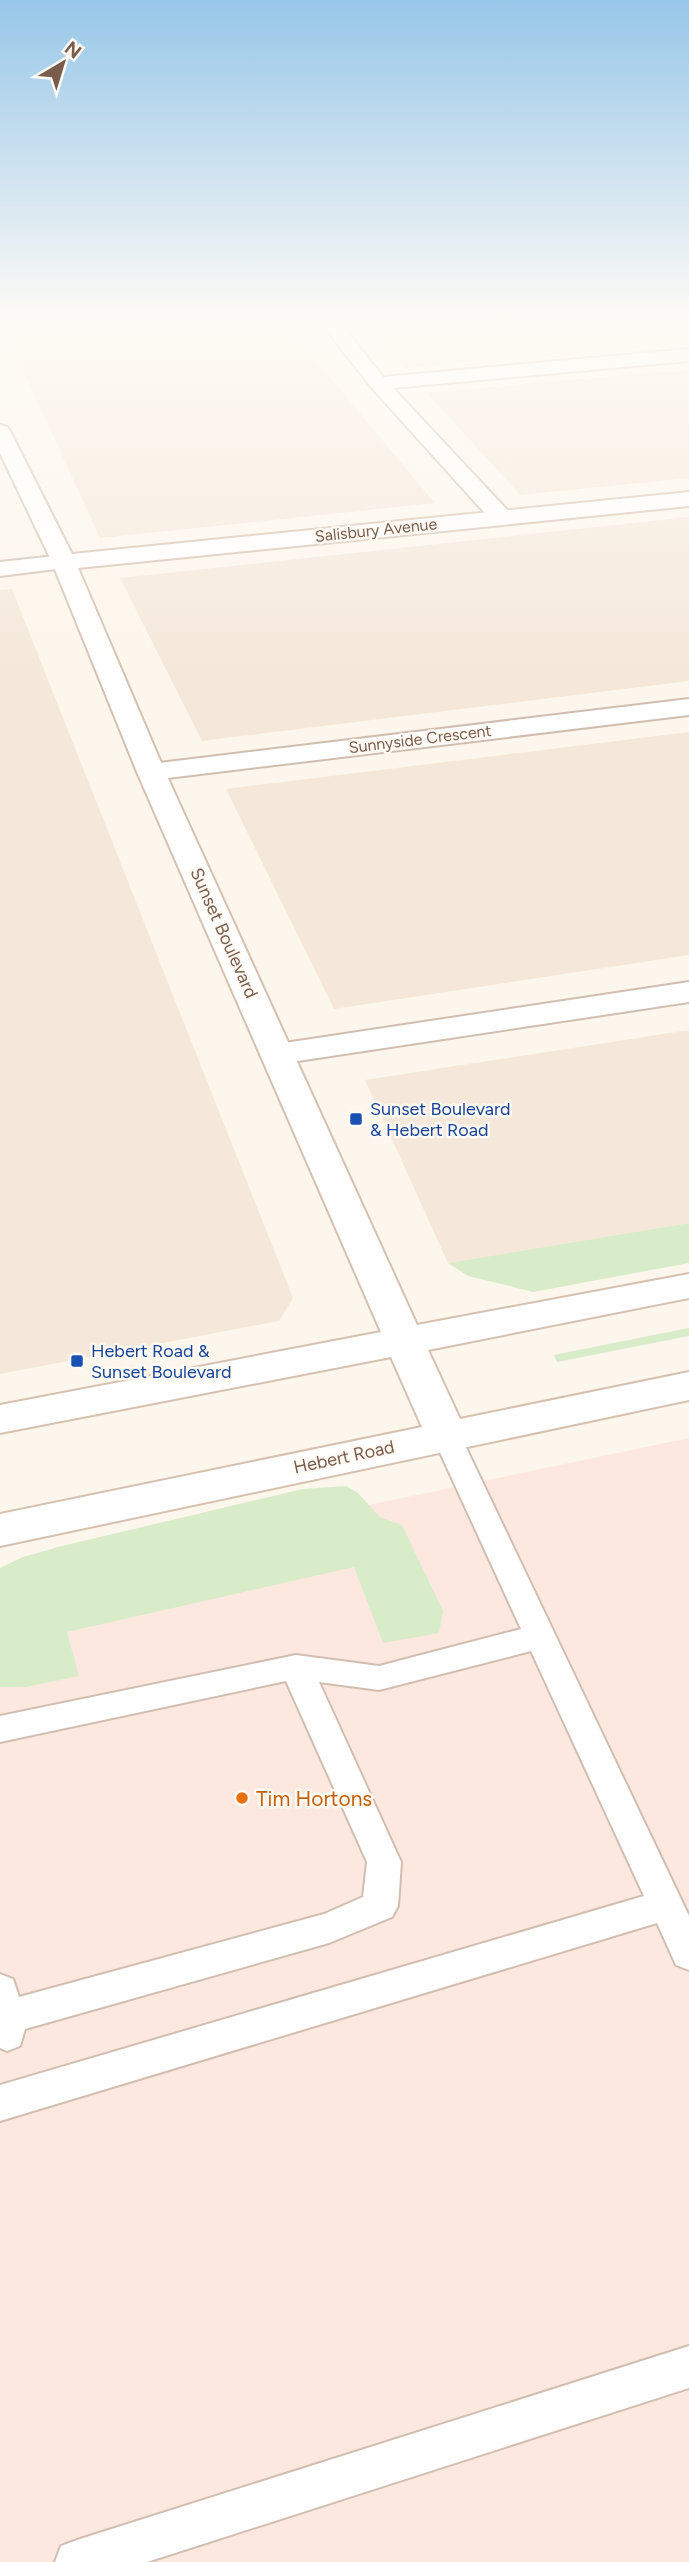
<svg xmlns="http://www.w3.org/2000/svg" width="689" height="2562" viewBox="0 0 689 2562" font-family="Figtree,sans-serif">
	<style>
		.residential { fill: #f5e8da }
		.commercial { fill: #fde8e0 }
		.green { fill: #d8ecc9 }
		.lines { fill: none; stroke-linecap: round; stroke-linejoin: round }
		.lane-casing { stroke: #d1beb0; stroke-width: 4 }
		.street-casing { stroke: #d1beb0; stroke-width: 4 }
		.secondary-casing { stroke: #d6c0b0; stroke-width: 4 }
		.lane { fill: #fff; fill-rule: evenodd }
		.street { fill: #fff; fill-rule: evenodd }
		.secondary { fill: #fff; fill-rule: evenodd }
		.transit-dot { fill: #1a4fb4; stroke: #fffaf3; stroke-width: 2.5 }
		.food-dot { fill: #e8710a; stroke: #fffaf3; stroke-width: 2.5 }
		.labels { text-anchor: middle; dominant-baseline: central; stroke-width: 5; stroke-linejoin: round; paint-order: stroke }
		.far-street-label { font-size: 16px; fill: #7a5c4d; stroke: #fffaf3 }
		.street-label { font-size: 18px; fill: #7a5c4d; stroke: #fffaf3 }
		.transit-label { font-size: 18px; fill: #164399; stroke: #fffaf3; text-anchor: start }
		.near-food-label { font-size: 21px; fill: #c56008; stroke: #fffaf3; text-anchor: start }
	</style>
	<rect width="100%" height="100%" fill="#fdf6ec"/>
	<g class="residential">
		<polygon points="0,320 282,320 435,503 100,538"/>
		<polygon points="364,320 689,320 689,343 406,368"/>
		<polygon points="689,369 689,478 520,495 427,393"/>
		<polygon points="689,517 689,681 202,741 120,578"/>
		<polygon points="12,589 293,1298 279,1321 0,1374 0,590"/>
		<polygon points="689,732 689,955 334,1009 226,789"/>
		<polygon points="689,1030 689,1223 448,1263 365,1080"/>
	</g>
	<polygon class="commercial" points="689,1438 689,2562 0,2562 0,1582"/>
	<g class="green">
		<polygon points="689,1223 689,1263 533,1292 468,1276 448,1263"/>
		<polygon points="689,1328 689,1336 557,1362 554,1355"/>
		<polygon points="346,1486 358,1493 380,1517 402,1525 443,1611 439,1633 383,1643 354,1567 67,1632 79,1676 26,1687 0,1687 0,1568 23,1557 62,1546 303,1489"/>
	</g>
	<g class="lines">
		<g class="lane-casing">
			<g id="lane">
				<polygon points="446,1425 456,1428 460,1435 689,1916 689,1970 676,1965 657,1923 0,2121 0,2085 644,1896 531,1651 379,1690 319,1682 401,1862 398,1906 392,1917 329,1943 25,2029 20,2046 7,2051 0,2048 0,1974 13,1979 19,1997 324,1914 363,1897 367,1862 286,1681 0,1742 0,1716 296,1655 379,1666 521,1629 432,1435 436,1428"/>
				<polygon points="689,2346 689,2388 147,2562 55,2562 61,2546 77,2540"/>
			</g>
		</g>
		<g class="street-casing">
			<g id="street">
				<polygon points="319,320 338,320 383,377 689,349 689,361 393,388 509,512 512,517 509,522 493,522 371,387"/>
				<polygon points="64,555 72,557 76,562 72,567 0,576 0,562"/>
				<polygon points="689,699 689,715 151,780 141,778 137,772 141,766 151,764"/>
				<polygon points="689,982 689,1002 278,1064 266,1061 261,1054 266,1047 278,1044"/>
			</g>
		</g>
		<g class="secondary-casing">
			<polygon id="secondary" points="0,425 7,427 10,431 72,554 689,492 689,506 78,568 165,772 417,1325 689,1274 689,1298 428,1350 460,1419 689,1372 689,1400 0,1546 0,1514 422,1427 391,1357 0,1433 0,1405 381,1332 137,772 52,562 0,453"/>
		</g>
		<use href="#lane" class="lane"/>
		<use href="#street" class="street"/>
		<use href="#secondary" class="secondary"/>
	</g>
	<linearGradient id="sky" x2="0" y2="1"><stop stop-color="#97c7e8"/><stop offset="0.47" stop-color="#fefbf6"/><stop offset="1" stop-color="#fefbf6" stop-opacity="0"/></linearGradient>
	<rect width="689" height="679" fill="url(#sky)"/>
	<g class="transit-dot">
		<rect x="349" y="1112" width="14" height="14" rx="3.5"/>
		<rect x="70" y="1354" width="14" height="14" rx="3.5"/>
	</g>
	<circle class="food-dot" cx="242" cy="1798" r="7"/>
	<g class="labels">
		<g class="far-street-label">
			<text transform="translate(376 530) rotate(-6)">Salisbury Avenue</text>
			<text transform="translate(420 739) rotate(-7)">Sunnyside Crescent</text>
		</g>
		<g class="street-label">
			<text transform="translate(224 933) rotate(66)">Sunset Boulevard</text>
			<text transform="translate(344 1457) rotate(-12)">Hebert Road</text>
		</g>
		<g class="transit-label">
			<text x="370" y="1109">Sunset Boulevard<tspan x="370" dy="21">&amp; Hebert Road</tspan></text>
			<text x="91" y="1351">Hebert Road &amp;<tspan x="91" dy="21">Sunset Boulevard</tspan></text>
		</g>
		<g class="near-food-label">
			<text x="256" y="1798">Tim Hortons</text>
		</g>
	</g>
	<g transform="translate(63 63) rotate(38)" stroke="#fffaf3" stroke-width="5" paint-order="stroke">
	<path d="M0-5L12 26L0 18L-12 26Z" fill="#7a5c4d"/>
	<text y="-10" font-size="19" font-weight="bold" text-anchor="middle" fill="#7a5c4d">N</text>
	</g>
</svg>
